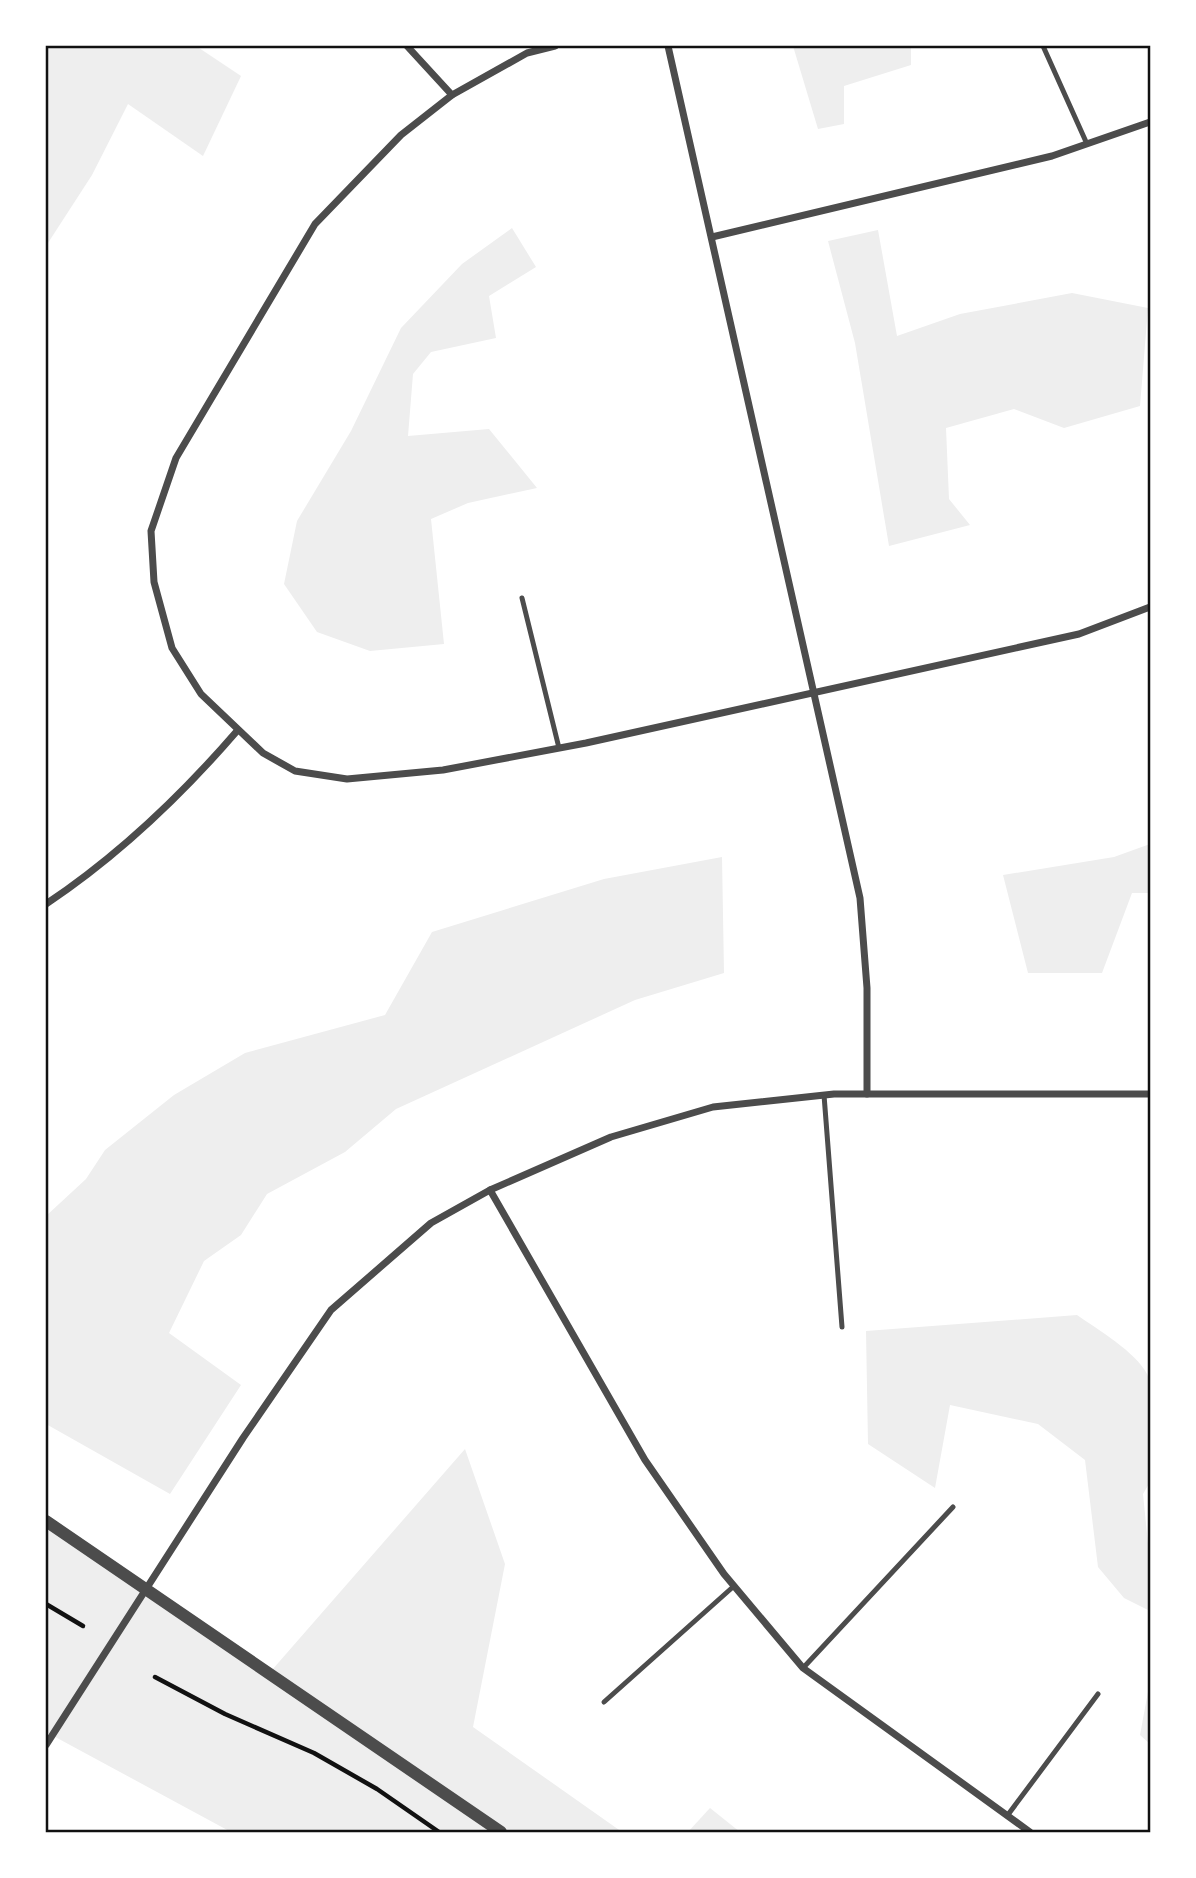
<svg xmlns="http://www.w3.org/2000/svg" width="1196" height="1878" viewBox="0 0 1196 1878" font-family="'Golos Text',sans-serif">
	<style>
		.green { fill: #eee }
		.lines { fill: none; stroke-linecap: round; stroke-linejoin: round }
		.path { stroke: #111; stroke-width: 4.5 }
		.service { stroke: #4c4c4c; stroke-width: 5 }
		.minor { stroke: #4c4c4c; stroke-width: 7 }
		.tertiary { stroke: #4c4c4c; stroke-width: 12 }
		.neatline { fill: none; stroke: #111; stroke-width: 2.5 }
	</style>
	<rect width="100%" height="100%" fill="#fff"/>
	<g class="green">
		<polygon points="46,46 196,46 241,76 203,156 128,104 92,175 46,246"/>
		<polygon points="793,46 911,46 911,65 844,86 844,124 818,129"/>
		<polygon points="512,228 536,267 489,296 496,338 431,352 413,374 408,436 489,429 537,488 468,503 431,519 444,644 370,651 317,632 284,584 297,521 351,431 401,328 462,264"/>
		<polygon points="878,230 897,336 960,314 1072,293 1148,308 1140,406 1064,428 1014,409 946,428 949,499 970,525 889,546 855,343 828,241"/>
		<polygon points="1150,844 1150,893 1132,893 1102,973 1028,973 1003,875 1114,857"/>
		<polygon points="722,857 724,973 635,1000 396,1109 345,1152 267,1194 241,1235 204,1261 169,1333 241,1385 170,1494 46,1424 46,1216 86,1179 105,1150 174,1095 245,1053 385,1015 432,932 604,879"/>
		<path d="M 1077,1315 C 1097,1329 1136,1352 1147,1374 C 1156,1393 1150,1458 1150,1482 L 1143,1494 L 1150,1564 L 1150,1611 L 1124,1598 L 1098,1567 L 1085,1460 L 1038,1424 L 950,1405 L 935,1488 L 868,1444 L 866,1331 Z"/>
		<polygon points="465,1449 505,1564 473,1727 622,1832 231,1832 46,1732 46,1519 272,1670"/>
		<polygon points="1150,1681 1150,1744 1140,1735"/>
		<polygon points="710,1808 740,1832 688,1832"/>
	</g>
	<g class="lines">
		<g class="path">
			<polyline points="46,1604 83,1626"/>
			<polyline points="155,1677 225,1714 314,1753 377,1789 439,1832"/>
		</g>
		<g class="service">
			<polyline points="1043,46 1087,144"/>
			<polyline points="522,598 559,748"/>
			<polyline points="824,1095 842,1327"/>
			<polyline points="803,1668 953,1507"/>
			<polyline points="604,1702 734,1586"/>
			<polyline points="1007,1816 1098,1694"/>
		</g>
		<g class="minor">
			<polyline points="407,46 452,95"/>
			<polyline points="555,46 527,53 452,95 401,135 315,224 176,458 151,531 154,582 172,648 201,694 263,753 295,771 347,779 443,770 586,743 1079,634 1150,607"/>
			<polyline points="668,46 860,898 867,988 867,1094"/>
			<polyline points="712,237 1052,156 1150,122"/>
			<path d="M 46,904 C 118,856 180,797 237,731"/>
			<polyline points="490,1190 645,1460 724,1574 803,1668 1030,1832"/>
			<polyline points="46,1745 243,1438 331,1310 431,1223 490,1190 611,1137 713,1107 834,1094 1150,1094"/>
		</g>
		<polyline class="tertiary" points="46,1521 501,1832"/>
	</g>
	<rect width="1196" height="1878" fill="none" stroke="#ffffff" stroke-width="94"/>
	<rect x="47" y="47" width="1102" height="1784" class="neatline"/>
</svg>
